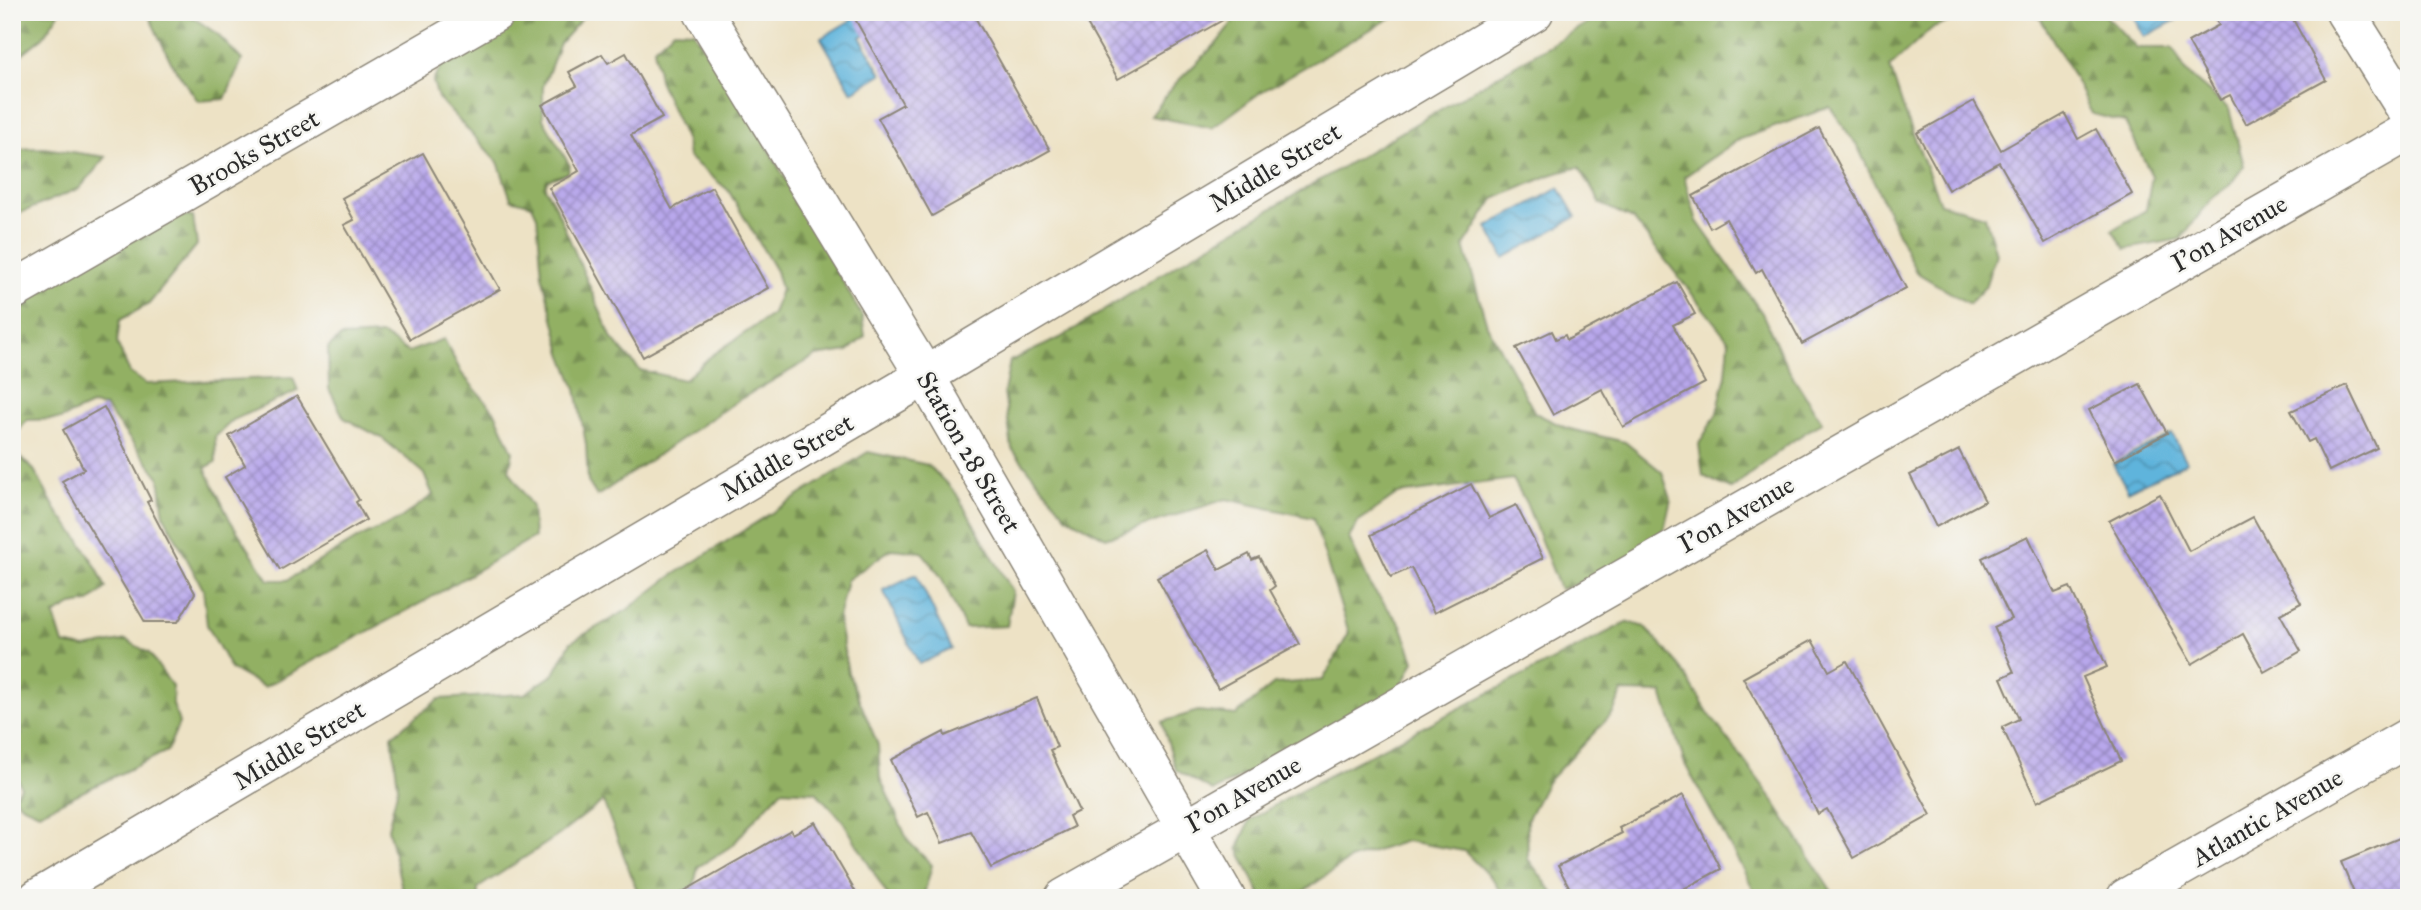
<svg xmlns="http://www.w3.org/2000/svg" width="2421" height="910" viewBox="0 0 2421 910" font-family="'IM FELL Great Primer',serif">
	<style>
		.forest { fill: url(#forest-firs); stroke: #5e6e47; stroke-width: 2 }
		.water { fill: url(#water-waves); stroke: #457084; stroke-width: 2 }
		.building { fill: url(#building-cross-hatch) }
		.lines { fill: none; stroke-linecap: round; stroke-linejoin: round }
		.minor-casing { stroke: #8c8678; stroke-width: 41 }
		.minor { stroke: #fff; stroke-width: 38 }
		.labels { text-anchor: middle; dominant-baseline: central; stroke-width: 5; stroke-linejoin: round; paint-order: stroke }
		.street-label { font-size: 26px; fill: #2b2b2b; stroke: #f6f6f2 }
	</style>
	<defs>
		<pattern id="forest-firs" width="22" height="20" patternUnits="userSpaceOnUse" patternTransform="scale(1.75)"><rect width="22" height="20" fill="#92b063"/><path d="M5 1l3.5 6h-7zM16 11l3.5 6h-7z" fill="#778f52"/></pattern>
		<pattern id="water-waves" width="16" height="10" patternUnits="userSpaceOnUse" patternTransform="scale(1.75)"><rect width="16" height="10" fill="#5fb4dc"/><path d="M0 5q4-4 8 0t8 0" fill="none" stroke="#4f93b3"/></pattern>
		<pattern id="building-cross-hatch" width="8" height="8" patternUnits="userSpaceOnUse" patternTransform="scale(1.75)"><rect width="8" height="8" fill="#b8a7eb"/><path d="M0 0l8 8M0 8l8-8" fill="none" stroke="#9688bf"/></pattern>
	</defs>
	<rect width="100%" height="100%" fill="#f6f6f2"/>
	<filter id="ink" filterUnits="userSpaceOnUse"><feTurbulence type="fractalNoise" baseFrequency=".0143" numOctaves="2"/><feDisplacementMap in="SourceGraphic" scale="14" xChannelSelector="R" yChannelSelector="G"/><feConvolveMatrix kernelMatrix="1 2 1 2 8 2 1 2 1" color-interpolation-filters="sRGB"/></filter>
	<filter id="wash" filterUnits="userSpaceOnUse"><feTurbulence type="fractalNoise" baseFrequency=".00686" numOctaves="4" result="noise"/><feDisplacementMap in="SourceGraphic" scale="28" xChannelSelector="R" yChannelSelector="G"/><feGaussianBlur stdDeviation="1.57" result="paint"/><feColorMatrix in="noise" values="0 0 0 0 0 0 0 0 0 0 0 0 0 0 0 0 0 1.4 0 .05"/><feComposite in="paint" operator="in"/></filter>
	<g filter="url(#wash)">
		<rect width="100%" height="100%" fill="#ede2c5"/>
		<g class="forest">
			<polygon points="12,12 60,12 43,37 12,62"/>
			<polygon points="147,12 185,12 217,34 242,60 225,99 198,101 171,62"/>
			<polygon points="520,12 599,12 585,15 560,43 543,87 543,119 570,166 568,173 547,180 545,188 557,210 612,339 640,370 684,380 711,356 773,314 781,289 776,271 728,190 688,157 686,141 659,80 654,48 674,30 693,31 760,134 862,316 865,336 848,351 816,356 737,401 597,496 588,482 586,444 576,389 562,353 542,275 537,216 532,205 511,199 498,162 438,98 433,81 445,59"/>
			<polygon points="1241,12 1401,12 1261,92 1212,128 1151,116 1174,85 1217,43"/>
			<polygon points="1606,12 1973,12 1931,29 1890,67 1905,113 1940,203 1985,216 1996,254 1985,287 1969,304 1916,272 1859,149 1830,107 1738,140 1684,177 1697,221 1762,313 1787,367 1822,422 1791,442 1731,489 1703,476 1699,444 1717,413 1726,375 1729,341 1633,219 1601,204 1579,167 1550,175 1494,199 1464,246 1487,325 1535,413 1566,428 1625,442 1662,472 1671,499 1664,530 1611,573 1560,589 1526,503 1513,479 1398,494 1359,521 1349,538 1371,587 1401,625 1414,661 1398,695 1213,791 1176,770 1162,722 1198,711 1236,715 1274,684 1323,680 1349,633 1313,518 1226,499 1106,538 1067,517 1012,449 1004,392 1010,361 1060,338 1184,260"/>
			<polygon points="2010,12 2102,12 2137,48 2173,48 2186,72 2229,109 2244,166 2228,187 2211,199 2181,239 2126,249 2112,230 2146,210 2152,176 2125,122 2092,114 2067,64 2039,16"/>
			<polygon points="44,148 106,157 80,188 18,214 12,213 12,149"/>
			<polygon points="175,215 193,217 197,245 149,304 120,320 117,343 130,373 146,384 293,377 298,391 233,420 215,437 216,462 205,468 230,520 269,580 287,580 357,539 398,520 433,495 423,472 382,438 344,418 329,389 328,348 341,337 383,335 408,352 444,339 462,374 495,412 513,452 509,470 532,507 534,537 425,601 264,687 231,669 207,625 203,589 164,516 159,477 105,407 91,405 61,419 27,420 12,440 12,303"/>
			<polygon points="12,450 34,470 56,510 79,539 98,570 106,588 89,602 72,605 54,615 63,644 85,648 126,640 149,653 172,686 173,704 179,723 167,751 39,813 21,805 14,797 21,787 12,766 12,743 22,734 12,713"/>
			<polygon points="868,452 928,465 956,493 1013,592 1007,626 965,628 941,577 922,552 891,549 847,580 838,618 848,673 878,745 880,778 908,841 932,865 923,898 889,898 843,821 816,792 782,790 751,823 733,845 698,867 691,898 640,898 603,801 559,835 478,888 478,898 409,898 402,888 388,828 398,787 392,736 439,699 524,694 554,674 571,642 627,610 670,577"/>
			<polygon points="1627,622 1645,627 1679,665 1709,714 1769,794 1836,898 1755,898 1752,886 1685,764 1662,693 1622,692 1613,713 1547,782 1527,820 1528,859 1557,898 1503,898 1495,882 1464,851 1406,841 1349,860 1301,893 1301,898 1262,898 1238,848 1250,820 1299,791"/>
		</g>
		<g class="water">
			<polygon points="2131,12 2172,12 2176,20 2144,37"/>
			<polygon points="861,14 871,30 860,37 882,74 852,92 821,38"/>
			<polygon points="1559,188 1576,217 1504,258 1487,227"/>
			<polygon points="2172,434 2187,462 2128,491 2113,464"/>
			<polygon points="916,574 952,649 919,664 883,590"/>
		</g>
		<g id="blocks">
			<g class="building">
				<polygon points="851,12 972,12 1050,150 932,216 878,118 903,104"/>
				<polygon points="1080,12 1237,12 1118,79"/>
				<polygon points="2212,12 2289,12 2326,80 2246,124 2230,95 2220,100 2188,42 2219,25"/>
				<polygon points="626,53 662,118 631,135 672,209 712,187 768,288 643,357 549,188 579,171 542,105 577,86 569,72 602,54 608,63"/>
				<polygon points="1974,101 2001,150 2065,114 2078,139 2096,129 2132,194 2045,243 1999,162 1948,190 1917,133"/>
				<polygon points="1819,128 1906,288 1802,344 1762,269 1756,273 1726,219 1710,228 1693,196"/>
				<polygon points="423,153 500,289 410,339 344,225 354,220 342,198"/>
				<polygon points="1677,282 1695,314 1673,325 1705,383 1623,427 1602,389 1553,415 1516,348 1552,331 1556,339 1565,335 1567,340"/>
				<polygon points="2140,384 2167,433 2115,461 2089,410"/>
				<polygon points="2347,385 2377,448 2329,471 2314,439 2308,442 2291,411"/>
				<polygon points="297,396 359,500 356,502 366,520 280,570 225,477 245,465 229,436"/>
				<polygon points="104,407 151,500 147,502 195,593 178,622 145,622 62,481 84,469 63,430"/>
				<polygon points="1959,450 1985,501 1936,527 1910,475"/>
				<polygon points="1471,484 1489,518 1516,505 1543,558 1434,613 1411,568 1391,577 1371,535"/>
				<polygon points="2160,494 2189,551 2253,517 2301,603 2280,614 2301,651 2264,672 2243,634 2192,664 2109,521"/>
				<polygon points="2028,536 2055,593 2070,587 2107,667 2083,677 2121,761 2037,802 2002,727 2019,719 2001,678 2014,672 1994,627 2011,619 1982,558"/>
				<polygon points="1208,550 1219,570 1249,554 1252,560 1259,557 1275,586 1270,590 1300,644 1218,689 1157,577"/>
				<polygon points="1812,640 1829,671 1847,661 1931,815 1854,858 1827,809 1818,814 1743,678"/>
				<polygon points="1037,698 1057,747 1050,750 1079,811 1069,816 1074,827 991,868 971,832 942,843 928,812 918,817 891,760 944,732 945,736"/>
				<polygon points="1683,795 1721,869 1667,898 1575,898 1558,866 1622,833 1619,828"/>
				<polygon points="815,822 859,898 672,898 791,830 793,834"/>
				<polygon points="2409,834 2409,898 2356,898 2341,862"/>
			</g>
		</g>
	</g>
	<g filter="url(#ink)">
		<use href="#blocks" fill-opacity="0" stroke="#8c8678" stroke-width="2"/>
		<g class="lines">
			<g class="minor-casing">
				<g id="minor">
					<polyline points="703,12 925,376 1226,898"/>
					<polyline points="2345,12 2409,114"/>
					<polyline points="12,291 496,12"/>
					<polyline points="38,898 925,376 1534,12"/>
					<polyline points="1064,898 2409,131"/>
					<polyline points="2126,898 2409,737"/>
				</g>
			</g>
			<use href="#minor" class="minor"/>
		</g>
	</g>
	<g class="labels">
		<g class="street-label">
			<text transform="translate(254 152) rotate(-30)">Brooks Street</text>
			<text transform="translate(1275 167) rotate(-31)">Middle Street</text>
			<text transform="translate(2229 233) rotate(-30)">I'on Avenue</text>
			<text transform="translate(969 452) rotate(60)">Station 28 Street</text>
			<text transform="translate(787 457) rotate(-30)">Middle Street</text>
			<text transform="translate(1736 514) rotate(-30)">I'on Avenue</text>
			<text transform="translate(299 745) rotate(-31)">Middle Street</text>
			<text transform="translate(1243 794) rotate(-30)">I'on Avenue</text>
			<text transform="translate(2267 817) rotate(-30)">Atlantic Avenue</text>
		</g>
	</g>
	<rect width="2421" height="910" fill="none" stroke="#f6f6f2" stroke-width="42"/>
</svg>
